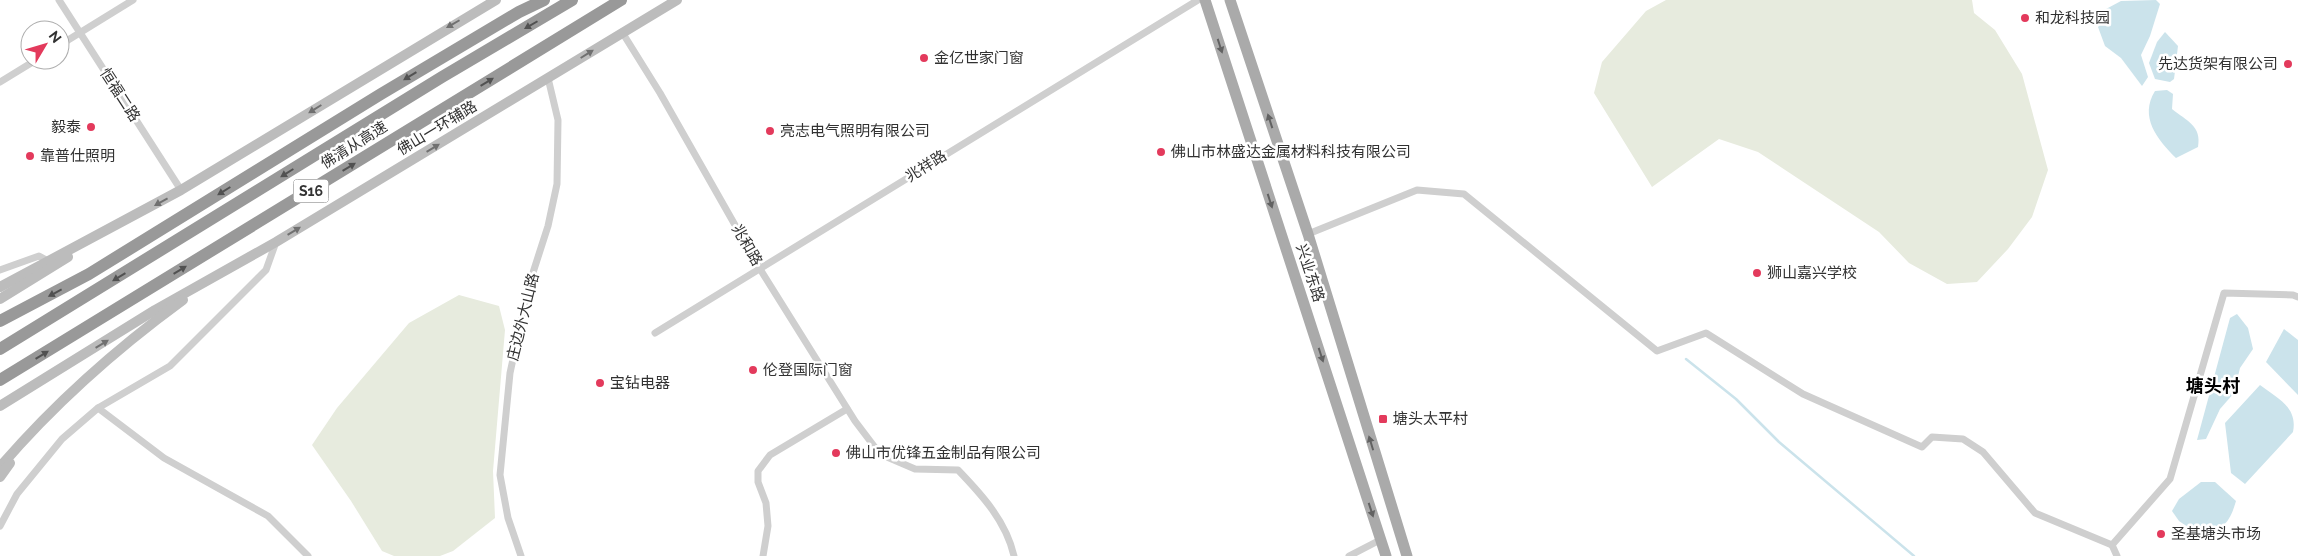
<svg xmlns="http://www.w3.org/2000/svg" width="2298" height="556" viewBox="0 0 2298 556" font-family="Raleway,'Noto Sans SC',sans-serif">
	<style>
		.green { fill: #e7ebde }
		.water { fill: #cbe3eb }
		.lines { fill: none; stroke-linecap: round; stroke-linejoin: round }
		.stream { stroke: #cbe3eb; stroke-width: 2.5 }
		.street { stroke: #cfcfcf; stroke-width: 7 }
		.secondary { stroke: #bcbcbc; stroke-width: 10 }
		.primary { stroke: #aaa; stroke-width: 11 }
		.highway { stroke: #999; stroke-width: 12 }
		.oneway { fill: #707070 }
		.oneway2 { fill: #515151 }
		.oneway3 { fill: #626262 }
		.poi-dot { fill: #e33a5c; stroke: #fff; stroke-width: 2 }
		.labels { text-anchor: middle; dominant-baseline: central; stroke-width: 5; stroke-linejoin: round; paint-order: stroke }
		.shield { fill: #fff; stroke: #707070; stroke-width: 1 }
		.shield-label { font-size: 14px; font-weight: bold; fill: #323232 }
		.poi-label { font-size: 15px; fill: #323232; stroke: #fff; text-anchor: start }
		.street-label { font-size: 15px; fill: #323232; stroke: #fff }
		.quarter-label { font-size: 18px; font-weight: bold; fill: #000; stroke: #fff }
	</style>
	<rect width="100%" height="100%" fill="#fff"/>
	<g class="green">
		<polygon points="1666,0 1972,0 1974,13 1995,30 2022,74 2048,170 2032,217 2008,249 1977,282 1947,284 1909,263 1879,232 1758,152 1719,139 1652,187 1594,93 1602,62 1646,11"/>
		<polygon points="459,295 499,306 505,330 493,471 495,518 453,551 440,556 394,556 382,551 351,501 312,445 337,408 409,323"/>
	</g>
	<g class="water">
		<polygon points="2156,0 2160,4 2150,36 2141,55 2148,77 2142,86 2121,58 2105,46 2098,27 2106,9 2121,1"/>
		<polygon points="2165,32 2178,46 2174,79 2170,82 2155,79 2149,63 2157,42"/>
		<path d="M 2167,90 L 2173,94 L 2172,109 C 2187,121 2202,126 2198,147 L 2176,158 C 2157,139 2139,117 2155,91 Z"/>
		<polygon points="2237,314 2248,328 2253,349 2240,368 2234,393 2220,409 2206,439 2197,440 2230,318"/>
		<polygon points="2284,329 2298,340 2298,395 2266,362"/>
		<path d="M 2260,385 C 2277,398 2298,407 2293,432 L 2245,484 L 2231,473 L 2225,423 Z"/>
		<path d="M 2201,482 L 2215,482 L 2236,501 C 2229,525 2223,528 2201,536 L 2179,521 L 2172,511 L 2179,499 Z"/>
	</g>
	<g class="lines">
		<polyline class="stream" points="1686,359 1736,399 1779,442 1914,556"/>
		<g class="street">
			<polyline points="59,0 181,190"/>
			<path d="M 622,32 L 660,93 L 760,269 L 855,421 L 880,454 L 915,469 L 958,470 C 982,495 1006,521 1014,556"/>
			<polyline points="60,45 133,0"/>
			<polyline points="0,82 36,60"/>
			<polyline points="1308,234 1417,190 1464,194 1657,351 1706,333 1803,394 1922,447 1932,437 1963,439 1983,452 2035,513 2112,545"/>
			<polyline points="0,270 39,256 48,261"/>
			<polyline points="655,333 1198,0"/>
			<polyline points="98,408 164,458 268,516 308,556"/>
			<polyline points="0,526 17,494 62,439 98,408 170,366 266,270 276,242"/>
			<polyline points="521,556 508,518 500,475 510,373 529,285 548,226 557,184 558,120 548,78"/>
			<polyline points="763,556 768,526 766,503 758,482 758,471 770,455 847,409"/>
			<polyline points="1349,556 1380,540"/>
			<polyline points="2117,556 2112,545 2170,479 2224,293 2293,295 2298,297"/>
		</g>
		<g class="secondary">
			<polyline points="0,287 181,190 496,0"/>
			<polyline points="0,299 68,257"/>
			<polyline points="0,406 155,310 276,242 677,0"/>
			<path d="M 0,467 C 54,404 116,349 183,300"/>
			<polyline points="0,477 10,463"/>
		</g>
		<g class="primary">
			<polyline points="1205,0 1386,556"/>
			<polyline points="1230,0 1308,234 1407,556"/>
		</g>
		<g class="highway">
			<polyline points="0,321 89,274 381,94 519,12 544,0"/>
			<polyline points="0,349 442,77 572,0"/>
			<polyline points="0,380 621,0"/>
		</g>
	</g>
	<defs><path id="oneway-solid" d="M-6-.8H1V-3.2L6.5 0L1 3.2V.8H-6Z" transform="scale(1.25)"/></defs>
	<g class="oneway">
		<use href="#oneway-solid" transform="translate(453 24) rotate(150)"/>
		<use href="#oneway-solid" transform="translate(587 54) rotate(-32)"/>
		<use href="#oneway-solid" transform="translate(315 109) rotate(148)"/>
		<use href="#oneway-solid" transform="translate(433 148) rotate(-31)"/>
		<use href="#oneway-solid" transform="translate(161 202) rotate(151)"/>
		<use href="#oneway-solid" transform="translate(294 231) rotate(-31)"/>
		<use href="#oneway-solid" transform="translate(102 344) rotate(-31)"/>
	</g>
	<g class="oneway2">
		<use href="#oneway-solid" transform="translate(531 25) rotate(150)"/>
		<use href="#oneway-solid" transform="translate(410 76) rotate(149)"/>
		<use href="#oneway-solid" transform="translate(487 82) rotate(-31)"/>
		<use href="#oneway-solid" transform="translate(349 167) rotate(-31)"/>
		<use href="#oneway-solid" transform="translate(287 173) rotate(148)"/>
		<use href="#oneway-solid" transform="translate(224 191) rotate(148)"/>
		<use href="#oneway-solid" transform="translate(180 270) rotate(-31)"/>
		<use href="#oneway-solid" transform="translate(119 277) rotate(149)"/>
		<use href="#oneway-solid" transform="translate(55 293) rotate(152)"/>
		<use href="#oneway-solid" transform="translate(42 355) rotate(-31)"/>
	</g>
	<g class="oneway3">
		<use href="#oneway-solid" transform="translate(1220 46) rotate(72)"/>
		<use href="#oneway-solid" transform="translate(1270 121) rotate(-108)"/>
		<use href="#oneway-solid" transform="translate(1270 201) rotate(72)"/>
		<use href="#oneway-solid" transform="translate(1321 355) rotate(72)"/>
		<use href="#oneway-solid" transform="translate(1371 443) rotate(-107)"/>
		<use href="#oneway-solid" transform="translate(1371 510) rotate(72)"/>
	</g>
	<g class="poi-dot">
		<circle cx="2025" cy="18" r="5"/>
		<circle cx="924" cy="58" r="5"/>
		<circle cx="2288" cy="64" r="5"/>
		<circle cx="91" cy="127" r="5"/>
		<circle cx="770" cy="131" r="5"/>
		<circle cx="1161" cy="152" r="5"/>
		<circle cx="30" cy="156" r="5"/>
		<circle cx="1757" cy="273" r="5"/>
		<circle cx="753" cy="370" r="5"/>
		<circle cx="600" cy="383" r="5"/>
		<rect x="1378" y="414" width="10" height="10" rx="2.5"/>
		<circle cx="836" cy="453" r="5"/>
		<circle cx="2161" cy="534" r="5"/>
	</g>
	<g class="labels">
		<rect class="shield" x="293.5" y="179.5" width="35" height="23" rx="4"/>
		<g class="shield-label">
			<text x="311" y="191">S16</text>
		</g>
		<g class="poi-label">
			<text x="2035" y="18">和龙科技园</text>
			<text x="934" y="58">金亿世家门窗</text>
			<text x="2278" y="64" text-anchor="end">先达货架有限公司</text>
			<text x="81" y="127" text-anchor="end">毅泰</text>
			<text x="780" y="131">亮志电气照明有限公司</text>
			<text x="1171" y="152">佛山市林盛达金属材料科技有限公司</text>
			<text x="40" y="156">靠普仕照明</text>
			<text x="1767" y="273">狮山嘉兴学校</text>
			<text x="763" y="370">伦登国际门窗</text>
			<text x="610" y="383">宝钻电器</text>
			<text x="1393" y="419">塘头太平村</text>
			<text x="846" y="453">佛山市优锋五金制品有限公司</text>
			<text x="2171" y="534">圣基塘头市场</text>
		</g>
		<g class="street-label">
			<text transform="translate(120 95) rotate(57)">恒福二路</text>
			<text transform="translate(437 128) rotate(-31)">佛山一环辅路</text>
			<text transform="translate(354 145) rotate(-32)">佛清从高速</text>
			<text transform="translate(926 166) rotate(-32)">兆祥路</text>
			<text transform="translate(747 245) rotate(60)">兆和路</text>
			<text transform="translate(1310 273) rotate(72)">兴业东路</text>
			<text transform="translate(523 317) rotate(-76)">庄边外大山路</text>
		</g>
		<g class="quarter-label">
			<text x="2213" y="385">塘头村</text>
		</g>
	</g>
	<g transform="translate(45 45) rotate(52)"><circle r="24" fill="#ffffff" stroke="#adadad"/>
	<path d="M0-4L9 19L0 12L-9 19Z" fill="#e33a5c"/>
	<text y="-8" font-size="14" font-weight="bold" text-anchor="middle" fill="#323232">N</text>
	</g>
</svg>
